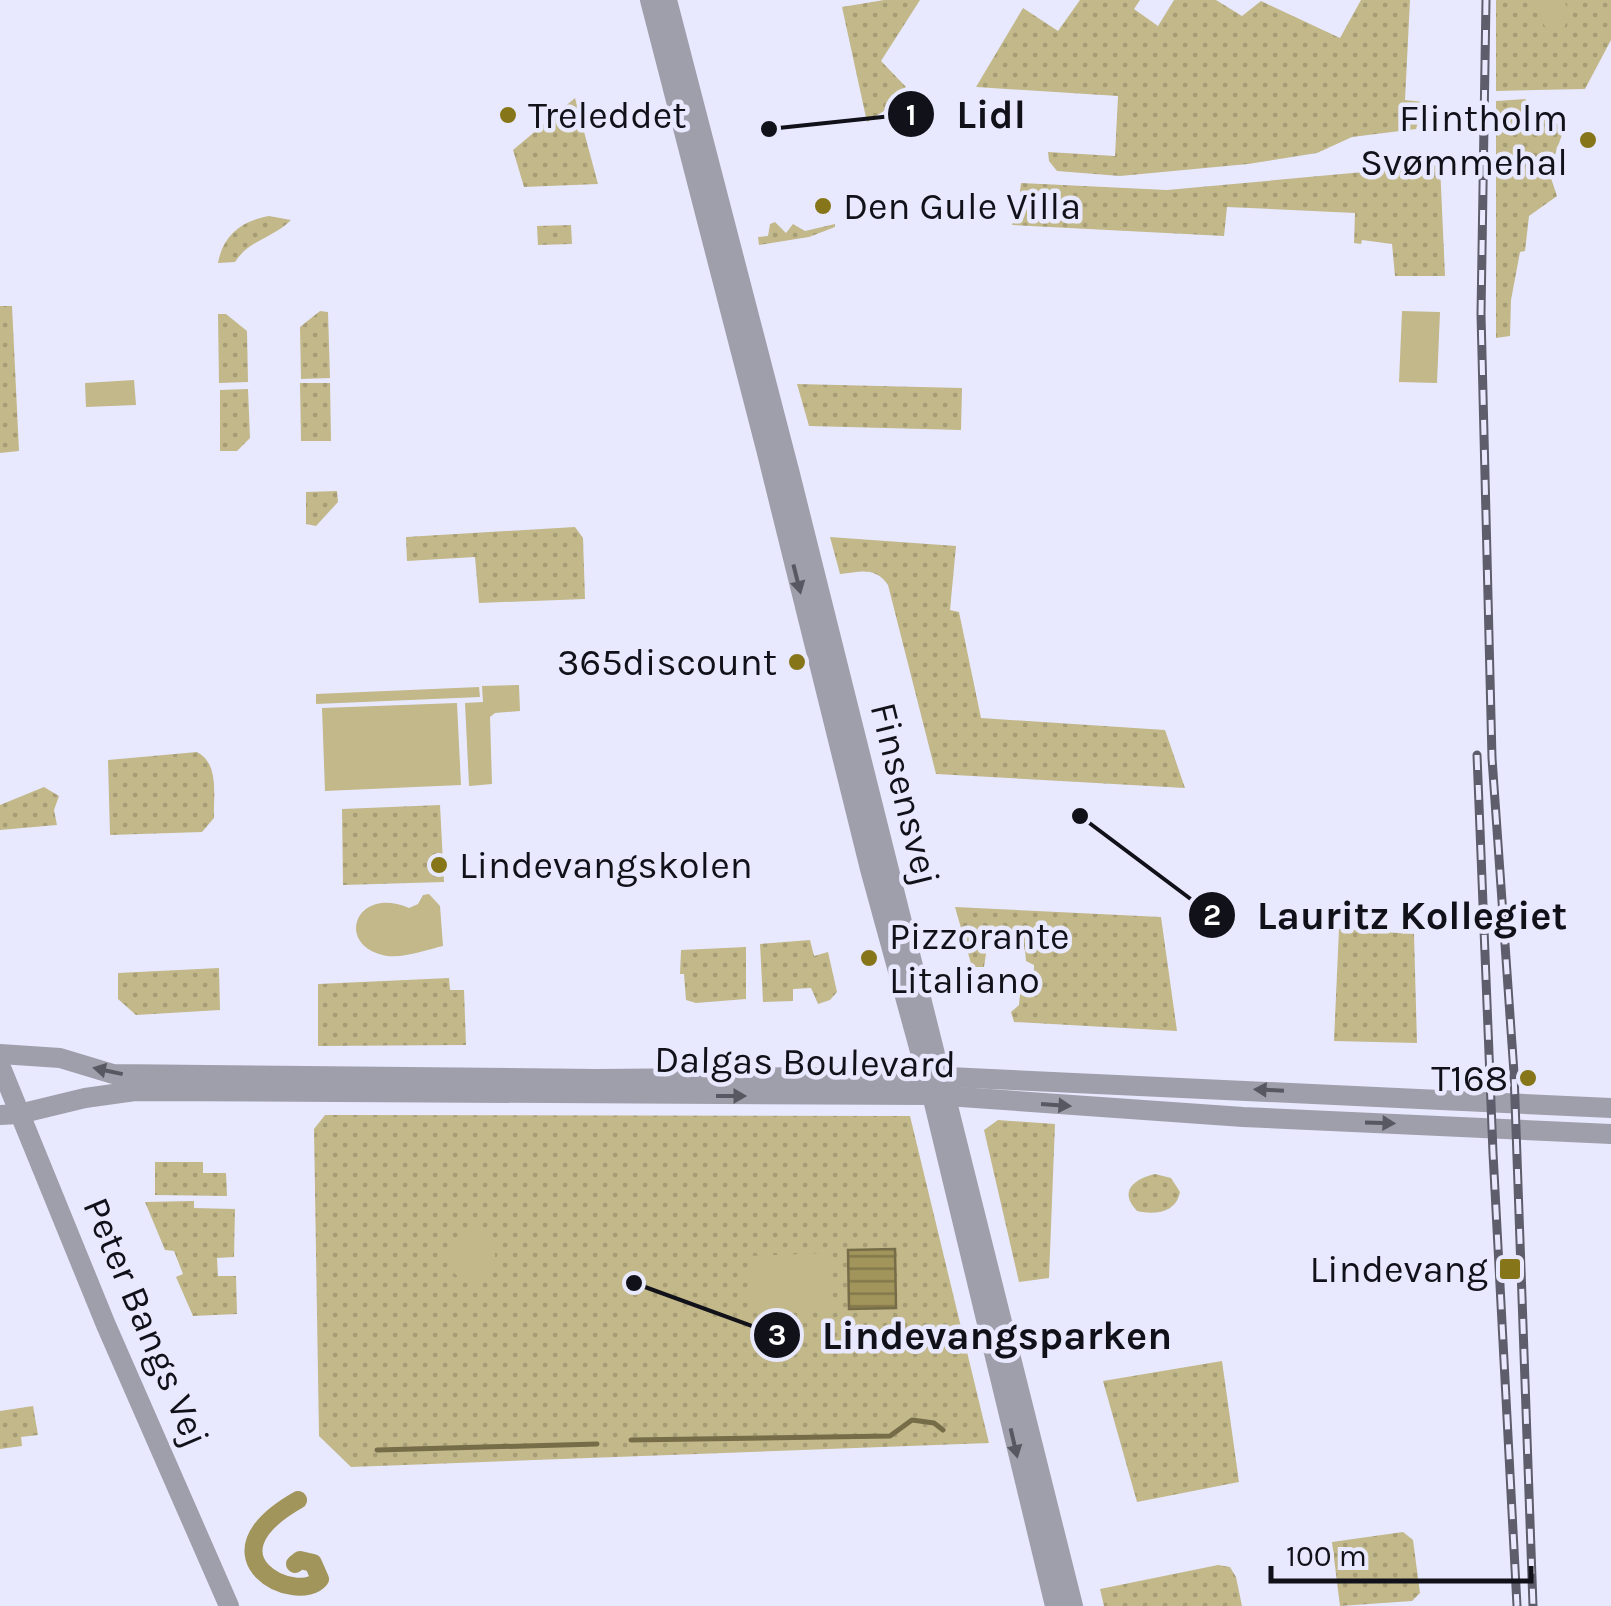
<svg xmlns="http://www.w3.org/2000/svg" width="1611" height="1606" viewBox="0 0 1611 1606" font-family="Karla,sans-serif">
	<style>
		.grass { fill: url(#grass-dots) }
		.pitch { fill: #c2b88a }
		.water { fill: url(#water-rules); stroke: #766d48; stroke-width: 2.5 }
		.lines { fill: none; stroke-linecap: round; stroke-linejoin: round }
		.stream { stroke: #766d48; stroke-width: 5 }
		.canal { stroke: #a1955b; stroke-width: 18 }
		.tertiary { stroke: #9f9fab; stroke-width: 20 }
		.rail-casing { stroke: #5d5d6b; stroke-width: 9 }
		.rail { stroke: #e8e9ff; stroke-width: 5; stroke-dasharray: 15; stroke-linecap: butt }
		.oneway { fill: #585862 }
		.poi-dot { fill: #867619; stroke: #e8e9ff; stroke-width: 4 }
		.labels { text-anchor: middle; dominant-baseline: central; stroke-width: 9; stroke-linejoin: round; paint-order: stroke }
		.poi-label { font-size: 38px; fill: #11111a; stroke: #e8e9ff; text-anchor: start }
		.street-label { font-size: 38px; fill: #11111a; stroke: #e8e9ff }
		.leader { fill: none; stroke: #11111a; stroke-width: 4 }
		.callout-dot { fill: #11111a; stroke: #e8e9ff; stroke-width: 4 }
		.mark-label { font-size: 30px; text-anchor: middle; font-weight: bold; fill: #fff }
		.callout-label { font-size: 40px; text-anchor: middle; font-weight: bold; fill: #11111a; stroke: #e8e9ff; stroke-width: 9; stroke-linejoin: round; paint-order: stroke }
	</style>
	<defs>
		<pattern id="grass-dots" width="8" height="8" patternUnits="userSpaceOnUse" patternTransform="scale(2.5)"><rect width="8" height="8" fill="#c2b88a"/><path d="M2 2h.1M6 6h.1" fill="none" stroke="#a69d76" stroke-width="1.8" stroke-linecap="round"/></pattern>
		<pattern id="water-rules" width="6" height="5" patternUnits="userSpaceOnUse" patternTransform="scale(2.5)"><rect width="6" height="5" fill="#a1955b"/><path d="M0 2.5h6" fill="none" stroke="#82784a"/></pattern>
	</defs>
	<rect width="100%" height="100%" fill="#e8e9ff"/>
	<g class="grass">
		<polygon points="884,0 920,0 881,61 906,87 893,105 867,122 842,7"/>
		<polygon points="1080,0 1140,0 1134,9 1158,26 1174,0 1216,0 1242,16 1261,1 1340,38 1361,0 1410,0 1405,100 1424,102 1416,129 1352,137 1317,153 1248,164 1120,176 1057,171 1049,161 1048,152 1115,156 1118,96 976,87 1023,8 1058,31"/>
		<polygon points="1496,0 1611,0 1611,40 1585,89 1496,91"/>
		<polygon points="575,98 598,184 524,187 513,150"/>
		<polygon points="1526,99 1524,113 1565,126 1549,172 1557,196 1529,216 1525,251 1520,252 1511,300 1510,336 1496,338 1496,101"/>
		<polygon points="1440,165 1445,276 1395,276 1392,244 1362,240 1361,244 1354,243 1355,213 1227,207 1224,236 1012,225 1018,209 1021,183 1167,190"/>
		<path d="M 269,216 L 291,220 C 272,239 250,239 235,262 L 218,263 C 223,235 242,221 269,216 Z"/>
		<polygon points="775,222 786,233 793,224 805,231 835,224 835,227 809,237 759,245 758,237 768,236 770,224"/>
		<polygon points="571,225 572,244 538,245 537,226"/>
		<polygon points="0,306 12,306 19,451 0,453"/>
		<polygon points="320,311 328,312 330,378 301,379 300,327"/>
		<polygon points="218,314 226,314 247,331 248,382 219,383"/>
		<polygon points="300,383 330,383 331,441 301,441"/>
		<polygon points="797,384 962,388 961,430 809,426"/>
		<polygon points="248,389 250,438 237,451 220,451 220,390"/>
		<polygon points="337,491 338,502 316,526 306,524 306,492"/>
		<polygon points="575,527 583,538 585,599 479,603 475,557 407,561 406,537"/>
		<path d="M 830,537 L 956,546 L 950,610 L 959,612 L 981,718 L 1165,730 L 1185,788 L 936,774 L 888,585 C 875,566 860,572 840,574 Z"/>
		<path d="M 197,752 C 220,764 213,796 214,818 L 202,832 L 110,835 L 108,760 Z"/>
		<polygon points="44,787 59,796 54,810 57,825 0,830 0,805"/>
		<polygon points="440,805 444,882 343,885 342,809"/>
		<polygon points="955,907 1161,917 1177,1031 1014,1022 1011,1012 1019,1005 1020,994 1033,994 1034,965 1026,961 1025,950 1019,947 1018,935 989,934 984,967 972,967"/>
		<polygon points="1339,929 1414,934 1417,1043 1334,1041"/>
		<polygon points="810,940 814,956 828,952 837,992 830,1000 818,1004 811,988 793,989 793,1001 763,1002 760,944"/>
		<polygon points="746,947 746,999 696,1003 686,1000 684,974 680,974 681,950"/>
		<polygon points="219,968 220,1010 136,1015 118,999 118,973"/>
		<polygon points="449,978 450,990 464,990 466,1045 318,1046 318,984"/>
		<polygon points="325,1115 910,1116 989,1443 351,1467 319,1436 314,1129"/>
		<polygon points="998,1120 1055,1124 1049,1278 1019,1282 984,1130"/>
		<polygon points="155,1162 203,1162 203,1173 226,1173 227,1196 155,1195"/>
		<path d="M 1155,1174 L 1171,1178 L 1180,1192 C 1176,1213 1155,1215 1137,1211 C 1118,1191 1134,1179 1155,1174 Z"/>
		<polygon points="194,1201 194,1208 235,1209 234,1257 217,1258 218,1276 236,1276 237,1314 193,1316 176,1277 183,1274 174,1251 165,1250 145,1202"/>
		<polygon points="1222,1361 1239,1482 1137,1502 1103,1381"/>
		<polygon points="33,1406 38,1435 21,1437 22,1446 0,1449 0,1411"/>
		<polygon points="1403,1532 1413,1540 1420,1593 1412,1601 1340,1606 1332,1542"/>
		<polygon points="1218,1565 1230,1567 1236,1577 1242,1606 1104,1606 1100,1589"/>
	</g>
	<g class="pitch">
		<path d="M 1539,0 L 1564,0 L 1570,15 L 1562,32 C 1540,35 1541,15 1539,0 Z"/>
		<polygon points="1402,311 1440,312 1437,383 1399,382"/>
		<polygon points="134,380 136,405 86,407 85,383"/>
		<polygon points="519,685 520,711 495,713 490,717 492,784 469,786 465,703 483,702 482,686"/>
		<polygon points="479,687 480,697 316,704 316,694"/>
		<polygon points="457,703 461,785 325,791 322,708"/>
		<path d="M 429,894 L 440,906 L 443,946 C 425,950 398,961 379,954 C 336,940 358,886 409,908 L 418,904 L 423,895 Z"/>
		<circle cx="471" cy="1256" r="24"/>
		<polygon points="828,1253 829,1307 751,1309 749,1256"/>
	</g>
	<polygon class="water" points="895,1249 896,1308 849,1309 848,1250"/>
	<g class="lines">
		<g class="stream">
			<polyline points="631,1440 890,1436 912,1420 934,1423 943,1430"/>
			<polyline points="377,1450 597,1444"/>
		</g>
		<path class="canal" d="M 295,1564 L 300,1560 L 313,1563 L 320,1579 C 298,1606 196,1558 298,1500"/>
		<g class="tertiary">
			<polyline points="650,0 766,449 870,869 932,1095 1055,1606"/>
			<polyline points="667,0 790,474 1073,1606"/>
			<polyline points="0,1054 60,1058 113,1074 597,1079 927,1076 1611,1108"/>
			<polyline points="0,1065 106,1325 229,1606"/>
			<polyline points="0,1115 19,1114 85,1098 135,1091 932,1095 1243,1117 1611,1134"/>
		</g>
		<g class="rail-casing">
			<g id="rail">
				<polyline points="1486,0 1481,314 1492,758 1514,1073 1533,1606"/>
				<polyline points="1477,755 1493,1153 1517,1606"/>
			</g>
		</g>
		<use href="#rail" class="rail"/>
	</g>
	<defs><path id="oneway-solid" d="M-6-.8H1V-3.2L6.5 0L1 3.2V.8H-6Z" transform="scale(2.5)"/></defs>
	<g class="oneway">
		<use href="#oneway-solid" transform="translate(797 579) rotate(76)"/>
		<use href="#oneway-solid" transform="translate(108 1071) rotate(-168)"/>
		<use href="#oneway-solid" transform="translate(1269 1090) rotate(-177)"/>
		<use href="#oneway-solid" transform="translate(731 1096)"/>
		<use href="#oneway-solid" transform="translate(1056 1105) rotate(4)"/>
		<use href="#oneway-solid" transform="translate(1380 1123) rotate(2)"/>
		<use href="#oneway-solid" transform="translate(1014 1443) rotate(77)"/>
	</g>
	<g class="poi-dot">
		<circle cx="508" cy="115" r="10"/>
		<circle cx="1588" cy="140" r="10"/>
		<circle cx="823" cy="206" r="10"/>
		<circle cx="797" cy="662" r="10"/>
		<circle cx="439" cy="865" r="10"/>
		<circle cx="869" cy="958" r="10"/>
		<circle cx="1528" cy="1078" r="10"/>
		<rect x="1498" y="1257" width="24" height="24" rx="5"/>
	</g>
	<g class="labels">
		<g class="poi-label">
			<text x="528" y="115">Treleddet</text>
			<text x="1568" y="118" text-anchor="end">Flintholm<tspan x="1568" dy="44">Svømmehal</tspan></text>
			<text x="843" y="206">Den Gule Villa</text>
			<text x="777" y="662" text-anchor="end">365discount</text>
			<text x="459" y="865">Lindevangskolen</text>
			<text x="889" y="936">Pizzorante<tspan x="889" dy="44">Litaliano</tspan></text>
			<text x="1508" y="1078" text-anchor="end">T168</text>
			<text x="1488" y="1269" text-anchor="end">Lindevang</text>
		</g>
		<g class="street-label">
			<text transform="translate(905 794) rotate(76)">Finsensvej</text>
			<text transform="translate(805 1062) rotate(1)">Dalgas Boulevard</text>
			<text transform="translate(146 1322) rotate(67)">Peter Bangs Vej</text>
		</g>
	</g>
	<path class="leader" d="M769 129L911 114M1080 816L1212 915M634 1283L777 1335"/>
	<g class="callout-dot">
		<circle cx="769" cy="129" r="10"/>
		<circle cx="1080" cy="816" r="10"/>
		<circle cx="634" cy="1283" r="10"/>
		<circle cx="911" cy="114" r="25"/>
		<circle cx="1212" cy="915" r="25"/>
		<circle cx="777" cy="1335" r="25"/>
	</g>
	<g class="mark-label">
		<text x="911" y="125">1</text>
		<text x="1212" y="925">2</text>
		<text x="777" y="1345">3</text>
	</g>
	<g class="callout-label">
		<text x="991" y="128">Lidl</text>
		<text x="1412" y="929">Lauritz Kollegiet</text>
		<text x="997" y="1349">Lindevangsparken</text>
	</g>
	<path d="M1271 1566v15h260v-15" fill="none" stroke="#11111a" stroke-width="5"/>
	<text x="1286" y="1566" font-size="30" fill="#11111a" stroke="#e8e9ff" stroke-width="8" paint-order="stroke">100 m</text>
</svg>
